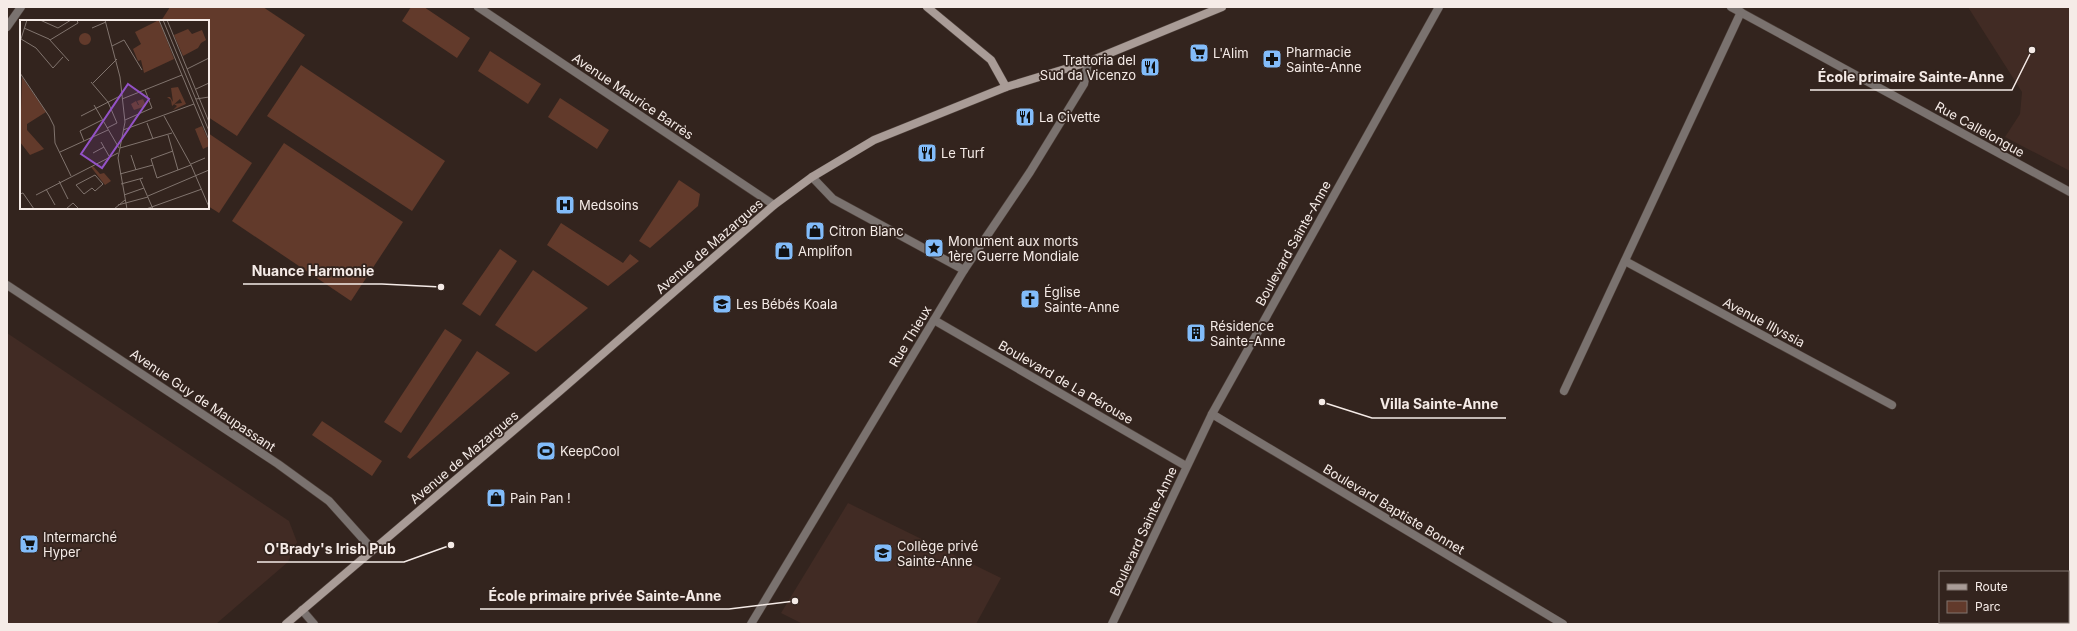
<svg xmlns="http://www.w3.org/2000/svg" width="2077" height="631" viewBox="0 0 2077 631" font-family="Inter,sans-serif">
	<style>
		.built { fill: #412b24 }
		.green { fill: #623a2b }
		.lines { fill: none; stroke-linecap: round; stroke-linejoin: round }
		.street-casing { stroke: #4e403a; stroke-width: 9 }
		.secondary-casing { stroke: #4e403a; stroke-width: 9 }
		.street { stroke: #7a726f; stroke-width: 8 }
		.secondary { stroke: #a99c97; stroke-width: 8 }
		.labels { text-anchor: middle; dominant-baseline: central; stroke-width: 3.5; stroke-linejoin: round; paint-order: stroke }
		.poi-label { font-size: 13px; fill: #f5ebe7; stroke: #33241e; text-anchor: start }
		.street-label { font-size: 13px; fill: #f5ebe7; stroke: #33241e }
		.inset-road { fill: none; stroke: #81746e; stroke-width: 1 }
		.view { fill: #9352c7; fill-opacity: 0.15; stroke: #9352c7; stroke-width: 2 }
		.inset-edge { fill: none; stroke: #f5ebe7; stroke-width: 2 }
		.leader { fill: none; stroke: #f5ebe7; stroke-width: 1.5 }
		.callout-dot { fill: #f5ebe7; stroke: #33241e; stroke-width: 1.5 }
		.callout-label { font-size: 14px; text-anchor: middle; font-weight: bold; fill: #f5ebe7; stroke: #33241e; stroke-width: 3.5; stroke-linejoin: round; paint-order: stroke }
	</style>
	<rect width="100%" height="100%" fill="#33241e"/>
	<g class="built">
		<polygon points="1968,7 2070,7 2070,171 2005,137 2020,114 2022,92"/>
		<polygon points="7,333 289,521 297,542 288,562 216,624 7,624"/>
		<polygon points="848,503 1001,578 976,624 803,624 781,613"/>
	</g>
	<g class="green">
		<polygon points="170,7 263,7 305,35 237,136 208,117 208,21 161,21"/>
		<polygon points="411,7 424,7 470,38 457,58 402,21"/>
		<polygon points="490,51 541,84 528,104 478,71"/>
		<polygon points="301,65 445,161 412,211 267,116"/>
		<polygon points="560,98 609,130 597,149 548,117"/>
		<polygon points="208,133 252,163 219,213 208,206"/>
		<polygon points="284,143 403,222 351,301 232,221"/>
		<polygon points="679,180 700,194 698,206 650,248 639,241"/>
		<polygon points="561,223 623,263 630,254 639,261 608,286 547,245"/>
		<polygon points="500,249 517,261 480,316 462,304"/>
		<polygon points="533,270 588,308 536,352 495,325"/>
		<polygon points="445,329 462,340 401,433 384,422"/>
		<polygon points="477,351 510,373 410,459 407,457"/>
		<polygon points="322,421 382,461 372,476 312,435"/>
	</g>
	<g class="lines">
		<g class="street-casing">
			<g id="street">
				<polyline points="478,7 774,205"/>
				<polyline points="1731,7 2070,192"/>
				<polyline points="7,27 21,7"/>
				<polyline points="812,177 833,199 964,270"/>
				<polyline points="1625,261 1892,405"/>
				<polyline points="7,285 278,464 329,501 373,550"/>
				<polyline points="934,320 1186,466"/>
				<polyline points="1564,391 1741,12"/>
				<polyline points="1212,414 1563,624"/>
				<polyline points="302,610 314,624"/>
				<polyline points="751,624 964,270 1030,172 1084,84 1088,62"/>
				<polyline points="1112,624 1212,414 1439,7"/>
			</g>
		</g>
		<g class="secondary-casing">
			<g id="secondary">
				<polyline points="927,7 991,60 1006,87"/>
				<polyline points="286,624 560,391 774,205 812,177 874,140 1006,87 1088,62 1222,7"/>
			</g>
		</g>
		<use href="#street" class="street"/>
		<use href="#secondary" class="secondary"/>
	</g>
	<defs>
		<g id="supermarket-square" transform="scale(1)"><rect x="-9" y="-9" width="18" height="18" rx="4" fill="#82bcfa" stroke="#33241e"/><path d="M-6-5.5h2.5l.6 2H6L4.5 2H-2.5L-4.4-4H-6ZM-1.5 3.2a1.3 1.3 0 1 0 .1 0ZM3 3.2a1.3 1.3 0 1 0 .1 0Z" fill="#111"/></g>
		<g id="pharmacy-square" transform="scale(1)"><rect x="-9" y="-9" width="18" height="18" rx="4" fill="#82bcfa" stroke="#33241e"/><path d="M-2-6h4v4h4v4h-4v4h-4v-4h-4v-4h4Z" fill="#111"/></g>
		<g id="restaurant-square" transform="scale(1)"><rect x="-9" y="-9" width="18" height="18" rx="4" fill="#82bcfa" stroke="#33241e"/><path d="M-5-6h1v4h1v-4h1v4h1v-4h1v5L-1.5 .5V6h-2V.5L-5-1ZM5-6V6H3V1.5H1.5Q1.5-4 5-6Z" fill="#111"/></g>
		<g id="hospital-square" transform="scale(1)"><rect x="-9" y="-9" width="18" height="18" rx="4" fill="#82bcfa" stroke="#33241e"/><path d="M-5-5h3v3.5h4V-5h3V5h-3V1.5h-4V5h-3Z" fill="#111"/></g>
		<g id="shop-square" transform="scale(1)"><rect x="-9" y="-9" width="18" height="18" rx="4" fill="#82bcfa" stroke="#33241e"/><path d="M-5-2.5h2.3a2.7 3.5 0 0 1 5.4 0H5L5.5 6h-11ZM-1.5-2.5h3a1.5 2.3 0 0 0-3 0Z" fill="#111"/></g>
		<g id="sight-square" transform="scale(1)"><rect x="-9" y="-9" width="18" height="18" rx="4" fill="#82bcfa" stroke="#33241e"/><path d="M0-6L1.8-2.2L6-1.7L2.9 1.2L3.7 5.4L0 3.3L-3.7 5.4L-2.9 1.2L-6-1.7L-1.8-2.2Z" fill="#111"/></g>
		<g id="church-square" transform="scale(1)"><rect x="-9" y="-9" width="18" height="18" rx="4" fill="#82bcfa" stroke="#33241e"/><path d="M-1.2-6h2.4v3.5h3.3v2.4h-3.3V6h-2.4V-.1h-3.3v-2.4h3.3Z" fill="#111"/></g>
		<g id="school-square" transform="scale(1)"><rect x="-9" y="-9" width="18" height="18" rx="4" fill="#82bcfa" stroke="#33241e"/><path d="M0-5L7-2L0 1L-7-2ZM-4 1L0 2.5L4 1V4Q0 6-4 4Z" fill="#111"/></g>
		<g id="building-square" transform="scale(1)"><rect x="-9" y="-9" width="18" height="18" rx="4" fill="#82bcfa" stroke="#33241e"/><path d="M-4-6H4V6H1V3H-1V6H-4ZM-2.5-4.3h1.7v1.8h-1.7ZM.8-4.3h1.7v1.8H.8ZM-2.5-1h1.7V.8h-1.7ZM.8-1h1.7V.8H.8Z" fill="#111"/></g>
		<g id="stadium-square" transform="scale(1)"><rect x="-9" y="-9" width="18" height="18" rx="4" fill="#82bcfa" stroke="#33241e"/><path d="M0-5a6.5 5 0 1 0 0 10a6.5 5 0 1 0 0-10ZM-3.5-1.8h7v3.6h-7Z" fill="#111"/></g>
	</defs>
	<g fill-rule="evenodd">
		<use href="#supermarket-square" x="1199" y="53"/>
		<use href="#pharmacy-square" x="1272" y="59"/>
		<use href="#restaurant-square" x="1150" y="67"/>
		<use href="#restaurant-square" x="1025" y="117"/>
		<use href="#restaurant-square" x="927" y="153"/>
		<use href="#hospital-square" x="565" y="205"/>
		<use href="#shop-square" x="815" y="231"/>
		<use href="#sight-square" x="934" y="248"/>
		<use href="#shop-square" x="784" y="251"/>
		<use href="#church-square" x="1030" y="299"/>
		<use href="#school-square" x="722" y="304"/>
		<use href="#building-square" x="1196" y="333"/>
		<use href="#stadium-square" x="546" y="451"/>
		<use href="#shop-square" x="496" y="498"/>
		<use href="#supermarket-square" x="29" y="544"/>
		<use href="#school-square" x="883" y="553"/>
	</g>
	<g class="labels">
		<g class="poi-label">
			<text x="1286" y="52">Pharmacie<tspan x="1286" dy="15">Sainte-Anne</tspan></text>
			<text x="1213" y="53">L'Alim</text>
			<text x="1136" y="60" text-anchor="end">Trattoria del<tspan x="1136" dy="15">Sud da Vicenzo</tspan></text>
			<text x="1039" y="117">La Civette</text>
			<text x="941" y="153">Le Turf</text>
			<text x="579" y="205">Medsoins</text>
			<text x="829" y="231">Citron Blanc</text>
			<text x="948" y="241">Monument aux morts<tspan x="948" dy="15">1ère Guerre Mondiale</tspan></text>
			<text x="798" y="251">Amplifon</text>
			<text x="1044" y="292">Église<tspan x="1044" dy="15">Sainte-Anne</tspan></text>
			<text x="736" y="304">Les Bébés Koala</text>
			<text x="1210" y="326">Résidence<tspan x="1210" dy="15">Sainte-Anne</tspan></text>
			<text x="560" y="451">KeepCool</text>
			<text x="510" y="498">Pain Pan !</text>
			<text x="43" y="537">Intermarché<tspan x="43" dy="15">Hyper</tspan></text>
			<text x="897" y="546">Collège privé<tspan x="897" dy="15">Sainte-Anne</tspan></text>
		</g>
		<g class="street-label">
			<text transform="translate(633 96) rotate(34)">Avenue Maurice Barrès</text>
			<text transform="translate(1980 129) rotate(29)">Rue Callelongue</text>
			<text transform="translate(1293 243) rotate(-61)">Boulevard Sainte-Anne</text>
			<text transform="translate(709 246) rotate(-41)">Avenue de Mazargues</text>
			<text transform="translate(1764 322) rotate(28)">Avenue Illyssia</text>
			<text transform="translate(910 336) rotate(-59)">Rue Thieux</text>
			<text transform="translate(1066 382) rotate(30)">Boulevard de La Pérouse</text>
			<text transform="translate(203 400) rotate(34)">Avenue Guy de Maupassant</text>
			<text transform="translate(464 457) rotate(-40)">Avenue de Mazargues</text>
			<text transform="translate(1394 509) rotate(31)">Boulevard Baptiste Bonnet</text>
			<text transform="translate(1143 531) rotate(-65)">Boulevard Sainte-Anne</text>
		</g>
	</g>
	<g transform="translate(20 20)">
		<rect width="189" height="189" fill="#33241e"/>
		<path d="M 139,0 L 154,39 L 124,53 L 121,40 L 118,41 L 113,29 L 121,24 L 115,12 ZM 168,9 L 172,14 L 182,10 L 186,20 L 181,23 L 178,28 L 163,36 L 154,15 ZM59 19a6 6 0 1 1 12 0a6 6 0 1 1-12 0ZM 2,57 L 26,92 L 7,104 L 7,110 L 24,129 L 10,135 L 0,122 ZM 158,67 L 166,84 L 153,90 L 157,86 L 154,84 L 162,83 L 160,79 L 152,86 L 151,80 L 147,77 L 150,77 L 153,82 L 151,68 ZM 123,79 L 126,86 L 114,90 L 111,84 L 116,81 L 118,85 L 119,85 L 117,81 ZM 182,106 L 189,122 L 189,126 L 183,129 L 175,109 ZM 73,146 L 80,154 L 84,153 L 91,161 L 85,165 L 71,147 Z" fill="#623a2b"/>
		<path class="inset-road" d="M 20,0 L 38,8 L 51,0M 85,0 L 100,57 L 105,102 L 98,138 L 107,189M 139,0 L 189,120M 143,0 L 189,111M 147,0 L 189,102M 4,8 L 29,19 L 49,41M 72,8 L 86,2M 1,19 L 16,28 L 33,48 L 43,37M 30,20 L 58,3 L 57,0M 0,22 L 7,0M 92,26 L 104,20 L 122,50M 167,49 L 189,38M 0,53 L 29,96 L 34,106 L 35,123 L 51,156M 71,62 L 88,82 L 97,103 L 87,108M 73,63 L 97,39M 176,69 L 189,63M 102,79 L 162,55M 176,79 L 189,77M 74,85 L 99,128M 61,96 L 102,75M 144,96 L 171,145 L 189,187M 105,100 L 132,88 L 125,70M 127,103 L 133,119M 103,110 L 174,84M 148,115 L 158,150M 64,121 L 60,111 L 82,100M 81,122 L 89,136M 100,128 L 152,113M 153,131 L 131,139 L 137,158 L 171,145M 40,132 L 88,110M 73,133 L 84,127M 111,135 L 116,150M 171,144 L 185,138M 100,154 L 133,145M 75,155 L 83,164 L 75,171 L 72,168 L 64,174 L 56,165 ZM 120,159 L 133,189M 39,161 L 48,179M 101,164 L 123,158M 26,169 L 35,185M 0,174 L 3,173 L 14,189M 16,175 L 98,133M 104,175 L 124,168M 128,176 L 189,150M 98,185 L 128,177M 46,189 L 53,183 L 59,189M 94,189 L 105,180M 126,189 L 182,169"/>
		<path class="view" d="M 108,64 L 129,79 L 82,148 L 61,134 Z"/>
		<rect width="189" height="189" class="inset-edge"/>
	</g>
	<path class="leader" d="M2032 50L2012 90H1810M441 287L382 284H243M1322 402L1372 418H1506M451 545L404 562H257M795 601L729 609H480"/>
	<g class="callout-dot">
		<circle cx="2032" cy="50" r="4"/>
		<circle cx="441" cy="287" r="4"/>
		<circle cx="1322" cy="402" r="4"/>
		<circle cx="451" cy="545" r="4"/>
		<circle cx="795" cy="601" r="4"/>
	</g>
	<g class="callout-label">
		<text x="1911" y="82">École primaire Sainte-Anne</text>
		<text x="313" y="276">Nuance Harmonie</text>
		<text x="1439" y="409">Villa Sainte-Anne</text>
		<text x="330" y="554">O'Brady's Irish Pub</text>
		<text x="605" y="601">École primaire privée Sainte-Anne</text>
	</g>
	<rect width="2077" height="631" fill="none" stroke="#f5ebe7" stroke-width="16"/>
	<rect x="1939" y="571" width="130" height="52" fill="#33241e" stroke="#81746e"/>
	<rect x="1947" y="584" width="20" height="6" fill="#a99c97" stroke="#81746e"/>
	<text x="1975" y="591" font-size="12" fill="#f5ebe7">Route</text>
	<rect x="1947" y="601" width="20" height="12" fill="#623a2b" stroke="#81746e"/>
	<text x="1975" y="611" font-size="12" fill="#f5ebe7">Parc</text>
</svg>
